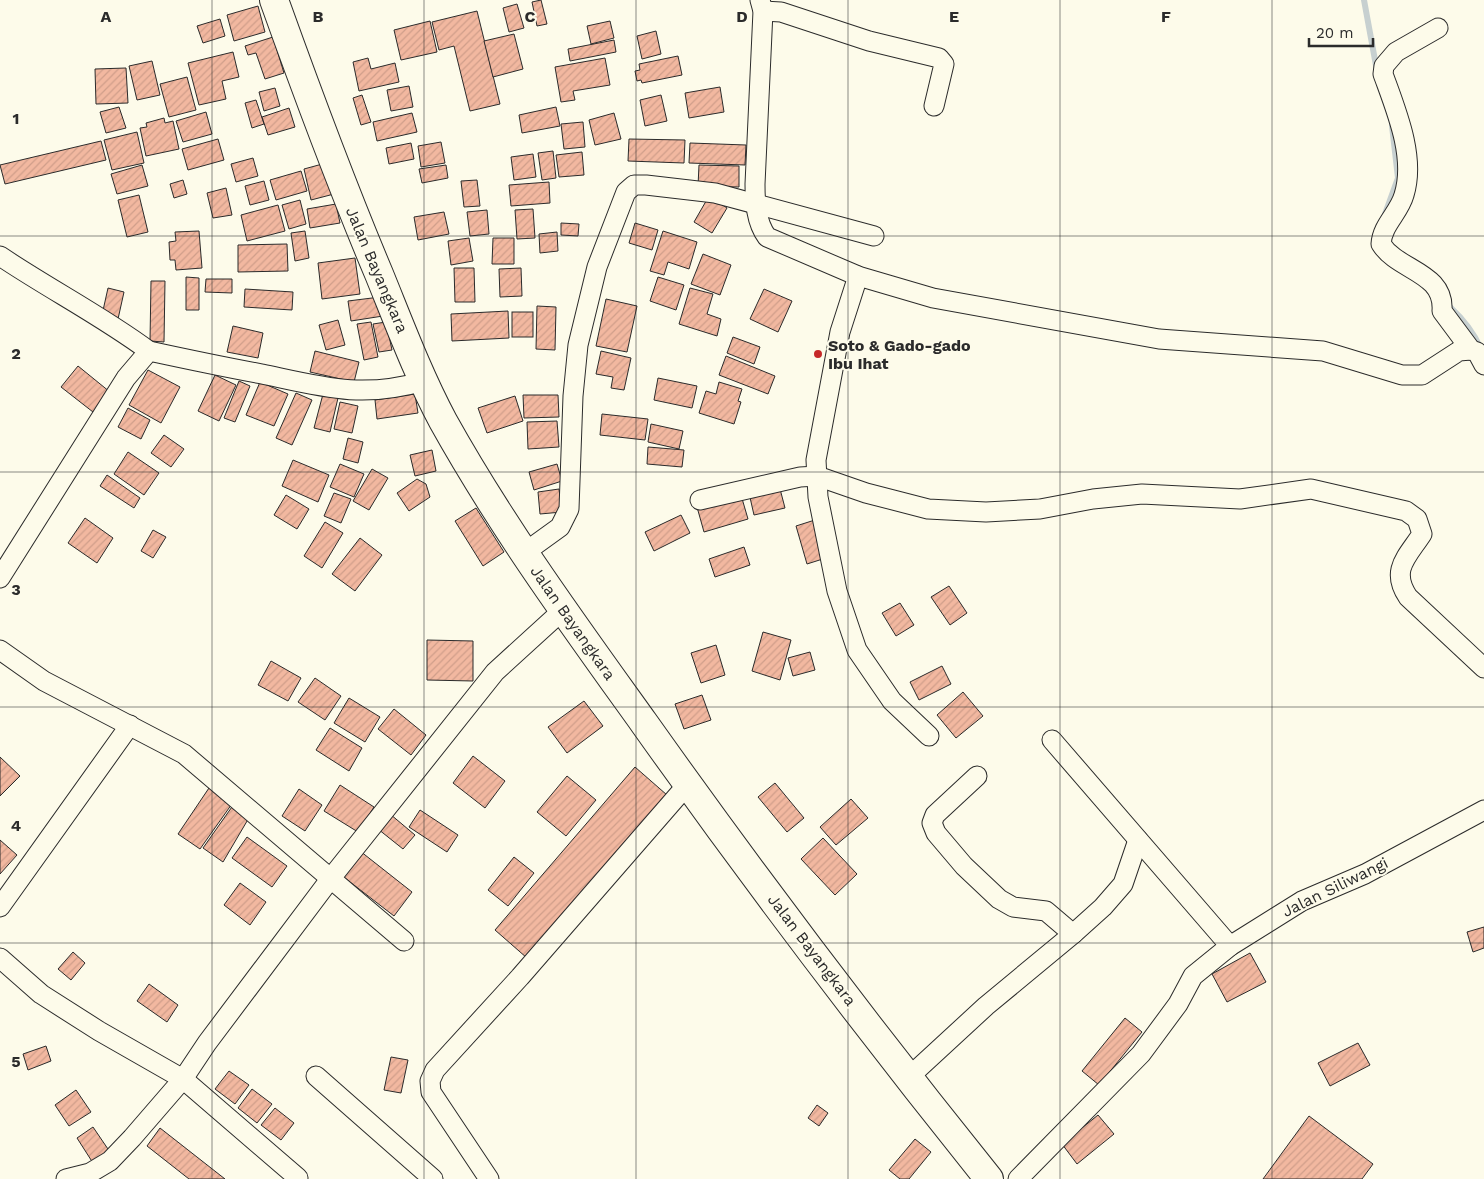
<svg xmlns="http://www.w3.org/2000/svg" width="1484" height="1179" viewBox="0 0 1484 1179" font-family="'Work Sans',sans-serif">
	<style>
		.lines { fill: none; stroke-linecap: round; stroke-linejoin: round }
		.stream { stroke: #c7d0d0; stroke-width: 6 }
		.building { fill: url(#building-hatch); stroke: #2b2b2b }
		.minor-casing { stroke: #2b2b2b; stroke-width: 21 }
		.trunk-casing { stroke: #2b2b2b; stroke-width: 30 }
		.minor { stroke: #fdfbea; stroke-width: 19 }
		.trunk { stroke: #fdfbea; stroke-width: 28 }
		.grid { fill: none; stroke: #2b2b2b; stroke-width: 1; stroke-opacity: 0.55 }
		.poi-dot { fill: #c62828; stroke: #fdfbea; stroke-width: 2 }
		.labels { text-anchor: middle; dominant-baseline: central; stroke-width: 4; stroke-linejoin: round; paint-order: stroke }
		.street-label { font-size: 16px; fill: #2b2b2b; stroke: #fdfbea }
		.poi-label { font-size: 16px; font-weight: bold; fill: #2b2b2b; stroke: #fdfbea; text-anchor: start }
		.grid-label { font-size: 16px; text-anchor: middle; font-weight: bold; fill: #2b2b2b; stroke: #fdfbea; stroke-width: 4; stroke-linejoin: round; paint-order: stroke }
	</style>
	<defs>
		<pattern id="building-hatch" width="6" height="6" patternUnits="userSpaceOnUse" patternTransform="scale(1.25)"><rect width="6" height="6" fill="#f2b8a0"/><path d="M-1 1l2-2M0 6l6-6M5 7l2-2" fill="none" stroke="#d09e8a"/></pattern>
	</defs>
	<rect width="100%" height="100%" fill="#fdfbea"/>
	<g class="lines">
		<g class="stream">
			<polyline points="1364,0 1377,71"/>
			<polyline points="1385,214 1398,178 1392,126"/>
			<path d="M 1450,307 C 1463,319 1474,333 1481,349"/>
		</g>
	</g>
	<g class="building">
		<polygon points="541,0 547,24 537,26 532,2"/>
		<polygon points="517,4 524,28 509,32 503,8"/>
		<polygon points="258,6 265,32 234,41 227,15"/>
		<polygon points="477,11 500,104 470,111 454,46 439,50 432,22"/>
		<polygon points="220,19 225,36 203,43 197,26"/>
		<polygon points="430,21 437,52 401,60 394,30"/>
		<polygon points="610,21 614,38 591,44 587,26"/>
		<polygon points="656,31 661,54 642,59 637,36"/>
		<polygon points="514,34 523,69 493,77 484,41"/>
		<polygon points="273,37 284,73 265,79 256,53 248,55 245,46"/>
		<polygon points="614,40 616,52 570,61 568,49"/>
		<polygon points="233,52 239,77 222,81 226,99 199,105 188,63"/>
		<polygon points="678,56 682,75 642,83 641,80 637,81 635,71 640,70 639,64"/>
		<polygon points="368,58 371,69 395,63 399,82 359,91 353,62"/>
		<polygon points="605,58 610,85 573,91 575,100 561,102 555,67"/>
		<polygon points="152,61 160,95 137,100 129,66"/>
		<polygon points="126,68 128,103 96,104 95,69"/>
		<polygon points="187,77 196,110 169,117 160,84"/>
		<polygon points="409,86 413,107 391,111 387,90"/>
		<polygon points="720,87 724,112 689,118 685,93"/>
		<polygon points="275,88 280,106 264,111 259,92"/>
		<polygon points="362,95 371,122 361,125 353,98"/>
		<polygon points="661,95 667,121 645,126 640,100"/>
		<polygon points="256,100 264,124 252,128 245,103"/>
		<polygon points="119,107 126,128 106,133 100,112"/>
		<polygon points="556,107 560,126 522,133 519,115"/>
		<polygon points="289,108 295,127 268,135 262,117"/>
		<polygon points="206,112 212,134 183,142 176,121"/>
		<polygon points="412,113 417,132 377,141 373,122"/>
		<polygon points="614,113 621,139 595,145 589,120"/>
		<polygon points="164,118 165,123 173,121 179,149 146,156 140,128 147,127 146,123"/>
		<polygon points="583,122 585,147 564,149 561,124"/>
		<polygon points="137,132 144,163 112,170 104,140"/>
		<polygon points="218,139 224,160 188,170 182,149"/>
		<polygon points="629,139 685,140 684,163 628,161"/>
		<polygon points="101,141 106,160 5,184 0,165"/>
		<polygon points="441,142 445,163 421,167 418,146"/>
		<polygon points="411,143 414,159 389,164 386,148"/>
		<polygon points="690,143 746,145 745,165 689,163"/>
		<polygon points="553,151 556,178 542,180 538,153"/>
		<polygon points="582,152 584,175 559,177 556,155"/>
		<polygon points="533,154 536,177 514,180 511,157"/>
		<polygon points="253,158 258,176 236,182 231,164"/>
		<polygon points="326,163 334,194 311,200 304,169"/>
		<polygon points="142,165 148,186 117,194 111,174"/>
		<polygon points="446,165 448,178 422,183 419,169"/>
		<polygon points="699,165 739,166 739,187 698,186"/>
		<polygon points="301,171 307,191 276,200 270,180"/>
		<polygon points="183,180 187,194 174,198 170,184"/>
		<polygon points="477,180 480,206 464,207 461,181"/>
		<polygon points="264,181 269,200 250,205 245,186"/>
		<polygon points="549,182 550,203 511,206 509,185"/>
		<polygon points="226,188 232,215 213,218 207,193"/>
		<polygon points="139,195 148,232 127,237 118,200"/>
		<polygon points="709,196 727,208 712,233 694,222"/>
		<polygon points="300,200 306,224 289,229 282,205"/>
		<polygon points="336,204 340,223 310,228 307,209"/>
		<polygon points="278,205 285,231 247,241 241,215"/>
		<polygon points="533,209 535,238 517,239 515,210"/>
		<polygon points="487,210 489,234 470,236 467,212"/>
		<polygon points="444,212 449,234 418,240 414,217"/>
		<polygon points="561,223 579,224 578,236 561,235"/>
		<polygon points="635,223 658,230 652,250 629,243"/>
		<polygon points="199,231 202,268 176,270 175,260 170,260 169,242 176,241 175,232"/>
		<polygon points="305,231 309,258 295,261 291,233"/>
		<polygon points="663,231 697,242 689,269 668,262 664,275 650,271"/>
		<polygon points="557,232 558,251 540,253 539,234"/>
		<polygon points="469,238 473,261 451,265 448,241"/>
		<polygon points="493,238 514,238 514,264 492,264"/>
		<polygon points="287,244 288,271 238,272 238,245"/>
		<polygon points="703,254 731,265 720,295 691,284"/>
		<polygon points="355,258 360,294 322,299 318,263"/>
		<polygon points="454,268 474,268 475,302 455,302"/>
		<polygon points="521,268 522,296 500,297 499,269"/>
		<polygon points="186,277 199,278 199,310 186,310"/>
		<polygon points="658,277 684,285 676,310 650,301"/>
		<polygon points="206,279 232,279 232,293 205,292"/>
		<polygon points="151,281 165,281 164,342 150,341"/>
		<polygon points="108,288 124,292 118,319 102,315"/>
		<polygon points="690,288 713,294 707,314 721,319 717,336 679,324"/>
		<polygon points="245,289 293,292 292,310 244,307"/>
		<polygon points="764,289 792,301 778,332 750,319"/>
		<polygon points="380,297 383,316 351,321 348,301"/>
		<polygon points="606,299 637,306 627,352 596,346"/>
		<polygon points="537,306 556,307 555,350 536,349"/>
		<polygon points="508,311 509,338 452,341 451,314"/>
		<rect x="512" y="312" width="21" height="25"/>
		<polygon points="338,320 345,345 326,350 319,325"/>
		<polygon points="371,322 378,357 364,360 357,324"/>
		<polygon points="386,322 392,350 379,352 373,324"/>
		<polygon points="233,326 263,333 258,358 227,352"/>
		<polygon points="733,337 760,347 754,364 727,353"/>
		<polygon points="315,351 359,362 354,382 310,372"/>
		<polygon points="601,351 631,358 624,390 611,388 613,377 596,374"/>
		<polygon points="726,356 775,376 768,394 719,375"/>
		<polygon points="78,366 110,392 93,412 61,387"/>
		<polygon points="148,370 180,387 161,423 129,405"/>
		<polygon points="215,375 236,385 219,421 198,411"/>
		<polygon points="658,378 697,386 692,408 654,400"/>
		<polygon points="239,381 250,386 235,422 224,418"/>
		<polygon points="260,382 288,394 274,426 246,415"/>
		<polygon points="719,382 742,389 738,401 741,402 734,424 699,413 706,391 716,394"/>
		<polygon points="296,393 312,400 292,445 276,438"/>
		<polygon points="323,394 338,398 330,432 314,428"/>
		<polygon points="415,394 418,413 377,419 375,400"/>
		<polygon points="523,395 558,395 559,417 524,418"/>
		<polygon points="515,396 523,421 487,433 478,408"/>
		<polygon points="340,402 358,406 352,433 334,429"/>
		<polygon points="128,408 150,420 141,439 118,427"/>
		<polygon points="602,414 648,419 645,440 600,435"/>
		<polygon points="557,421 559,447 528,449 527,422"/>
		<polygon points="651,424 683,431 679,449 648,442"/>
		<polygon points="164,435 184,449 171,467 151,453"/>
		<polygon points="348,438 363,442 358,463 343,459"/>
		<polygon points="648,447 684,450 682,467 647,464"/>
		<polygon points="432,450 436,471 415,476 410,455"/>
		<polygon points="128,452 159,473 144,495 114,474"/>
		<polygon points="293,460 329,475 318,502 282,486"/>
		<polygon points="340,464 364,474 354,497 330,487"/>
		<polygon points="557,464 562,481 534,490 529,472"/>
		<polygon points="372,469 388,478 369,510 353,501"/>
		<polygon points="107,475 140,498 134,508 100,486"/>
		<polygon points="417,479 426,484 430,497 409,511 397,493"/>
		<polygon points="779,485 785,508 754,515 749,493"/>
		<polygon points="559,489 562,512 540,514 538,492"/>
		<polygon points="334,493 351,499 341,523 324,516"/>
		<polygon points="286,495 309,509 297,529 274,515"/>
		<polygon points="741,495 748,519 704,532 697,507"/>
		<polygon points="476,508 504,552 483,566 455,521"/>
		<polygon points="681,515 690,533 654,551 645,532"/>
		<polygon points="85,518 113,538 97,563 68,543"/>
		<polygon points="818,519 829,557 807,564 796,526"/>
		<polygon points="325,522 343,533 322,568 304,556"/>
		<polygon points="153,530 166,537 153,558 141,551"/>
		<polygon points="360,538 382,555 355,591 332,574"/>
		<polygon points="744,547 750,565 715,577 709,559"/>
		<polygon points="949,586 967,613 950,625 931,597"/>
		<polygon points="900,603 914,625 896,636 882,613"/>
		<polygon points="763,632 791,640 780,680 752,671"/>
		<polygon points="427,640 473,641 473,681 427,680"/>
		<polygon points="716,645 725,675 701,683 691,653"/>
		<polygon points="810,652 815,670 793,676 788,658"/>
		<polygon points="271,661 301,678 288,701 258,685"/>
		<polygon points="942,666 951,684 919,700 910,682"/>
		<polygon points="315,678 341,696 325,720 298,702"/>
		<polygon points="963,692 983,716 956,738 937,715"/>
		<polygon points="702,695 711,720 684,729 675,704"/>
		<polygon points="349,698 380,717 365,742 334,723"/>
		<polygon points="584,701 603,726 567,753 548,727"/>
		<polygon points="394,709 426,735 411,755 378,729"/>
		<polygon points="330,728 362,748 349,771 316,750"/>
		<polygon points="473,756 505,781 485,808 453,783"/>
		<polygon points="0,757 20,776 0,796"/>
		<polygon points="635,767 667,795 527,958 495,930"/>
		<polygon points="567,776 596,800 566,836 537,812"/>
		<polygon points="775,783 804,818 787,832 758,797"/>
		<polygon points="211,785 234,801 200,849 178,834"/>
		<polygon points="340,785 374,807 358,832 324,811"/>
		<polygon points="299,789 322,805 305,831 282,816"/>
		<polygon points="851,799 868,818 836,845 820,827"/>
		<polygon points="234,804 250,816 223,862 203,848"/>
		<polygon points="420,810 458,835 447,852 409,827"/>
		<polygon points="390,814 415,835 403,849 378,829"/>
		<polygon points="247,837 287,866 272,887 232,858"/>
		<polygon points="823,838 857,874 835,895 801,859"/>
		<polygon points="0,840 17,855 0,874"/>
		<polygon points="360,851 412,892 394,916 341,875"/>
		<polygon points="514,857 534,873 508,906 488,890"/>
		<polygon points="240,883 266,902 250,925 224,905"/>
		<polygon points="1484,927 1484,948 1473,952 1467,932"/>
		<polygon points="73,952 85,963 71,980 58,969"/>
		<polygon points="1250,953 1266,982 1227,1002 1212,974"/>
		<polygon points="149,984 178,1005 167,1022 137,1001"/>
		<polygon points="1125,1018 1142,1032 1099,1085 1082,1071"/>
		<polygon points="1358,1043 1370,1065 1330,1086 1318,1063"/>
		<polygon points="46,1046 51,1061 28,1070 23,1054"/>
		<polygon points="391,1057 408,1060 401,1093 384,1090"/>
		<polygon points="229,1071 249,1085 235,1104 215,1089"/>
		<polygon points="252,1089 272,1104 257,1123 238,1108"/>
		<polygon points="76,1090 91,1112 69,1126 55,1105"/>
		<polygon points="817,1105 828,1113 819,1126 808,1118"/>
		<polygon points="275,1108 294,1123 281,1140 261,1125"/>
		<polygon points="1098,1115 1114,1134 1077,1164 1062,1144"/>
		<polygon points="1309,1116 1373,1164 1362,1179 1263,1179"/>
		<polygon points="93,1127 110,1152 93,1163 77,1138"/>
		<polygon points="160,1128 225,1179 189,1179 147,1146"/>
		<polygon points="915,1139 931,1152 909,1179 900,1179 889,1170"/>
	</g>
	<g class="lines">
		<g class="minor-casing">
			<g id="minor">
				<path d="M 760,0 L 763,11 L 755,184 C 755,202 756,222 767,237 L 858,276 L 933,298 L 1159,339 L 1323,351 L 1402,375 L 1422,375 L 1459,351 L 1471,350"/>
				<polyline points="763,11 781,12 869,41 939,58 944,64 934,106"/>
				<path d="M 1438,28 L 1396,52 L 1384,66 L 1383,74 C 1396,110 1416,157 1404,195 C 1399,213 1382,225 1381,244 C 1398,271 1445,272 1442,311 L 1471,350 L 1477,352 L 1484,365"/>
				<path d="M 0,256 C 49,289 102,316 149,351"/>
				<polyline points="858,276 840,332 816,460 818,497 837,591 857,650 892,701 929,736"/>
				<path d="M 700,500 L 800,477 L 817,476 L 866,493 L 928,509 L 986,512 L 1040,509 L 1093,499 L 1142,494 L 1240,499 L 1311,489 L 1406,511 L 1417,519 L 1422,534 C 1407,557 1390,570 1408,597 L 1484,668"/>
				<polyline points="524,553 560,527 569,509 573,396 578,345 597,267 626,192 634,185 646,185 715,193 874,236"/>
				<path d="M 0,578 L 126,378 L 149,351 C 186,359 224,367 262,374 C 323,387 362,399 424,381"/>
				<polyline points="0,650 44,681 184,754 404,941"/>
				<polyline points="1052,740 1230,946"/>
				<polyline points="977,776 935,815 932,823 936,833 964,866 999,899 1013,907 1046,911 1073,934 1103,907 1123,884 1138,840"/>
				<polyline points="0,907 130,725"/>
				<polyline points="0,958 41,994 99,1031 183,1079 298,1178"/>
				<polyline points="316,1076 433,1179"/>
				<polyline points="909,1077 986,1006 1073,934"/>
				<polyline points="66,1179 90,1173 110,1161 132,1138 183,1079 207,1043 331,878 495,672 563,610"/>
				<polyline points="489,1179 431,1092 430,1081 435,1070 520,977 687,785"/>
				<polyline points="1018,1179 1141,1054 1178,1004 1193,976 1230,946 1302,901 1365,874 1484,810"/>
			</g>
		</g>
		<g class="trunk-casing">
			<path id="trunk" d="M 274,0 C 307,92 341,184 379,274 C 399,323 418,374 443,421 C 502,527 573,624 644,723 C 754,878 870,1031 989,1179"/>
		</g>
		<use href="#minor" class="minor"/>
		<use href="#trunk" class="trunk"/>
	</g>
	<path class="grid" d="M 212,0 L 212,1179M 424,0 L 424,1179M 636,0 L 636,1179M 848,0 L 848,1179M 1060,0 L 1060,1179M 1272,0 L 1272,1179M 0,236 L 1484,236M 0,472 L 1484,472M 0,707 L 1484,707M 0,943 L 1484,943"/>
	<circle class="poi-dot" cx="818" cy="354" r="5"/>
	<g class="labels">
		<g class="street-label">
			<text transform="translate(377 270) rotate(67)">Jalan Bayangkara</text>
			<text transform="translate(573 623) rotate(55)">Jalan Bayangkara</text>
			<text transform="translate(1335 887) rotate(-26)">Jalan Siliwangi</text>
			<text transform="translate(812 950) rotate(53)">Jalan Bayangkara</text>
		</g>
		<g class="poi-label">
			<text x="828" y="345">Soto &amp; Gado-gado<tspan x="828" dy="18">Ibu Ihat</tspan></text>
		</g>
	</g>
	<g class="grid-label">
		<text x="106" y="22">A</text>
		<text x="318" y="22">B</text>
		<text x="530" y="22">C</text>
		<text x="742" y="22">D</text>
		<text x="954" y="22">E</text>
		<text x="1166" y="22">F</text>
		<text x="16" y="124">1</text>
		<text x="16" y="359">2</text>
		<text x="16" y="595">3</text>
		<text x="16" y="831">4</text>
		<text x="16" y="1067">5</text>
	</g>
	<path d="M1309 38v8h64v-8" fill="none" stroke="#2b2b2b" stroke-width="2.5"/>
	<text x="1316" y="38" font-size="15" fill="#2b2b2b" stroke="#fdfbea" stroke-width="4" paint-order="stroke">20 m</text>
</svg>
